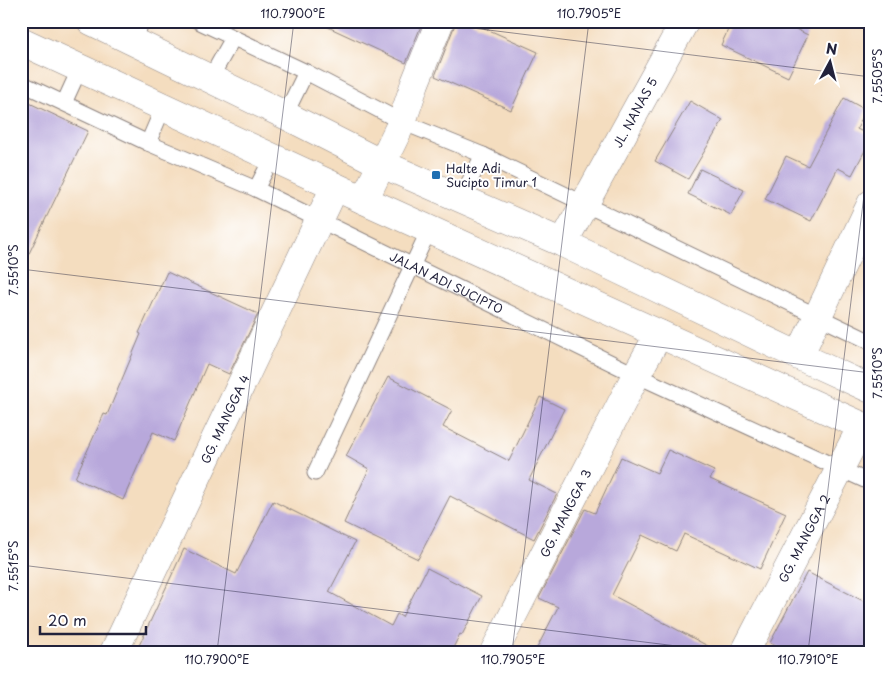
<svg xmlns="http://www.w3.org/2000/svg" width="892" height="673" viewBox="0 0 892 673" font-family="'Playpen Sans',sans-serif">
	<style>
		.building { fill: #b8a8db }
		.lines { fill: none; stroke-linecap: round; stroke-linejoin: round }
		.lane-casing { stroke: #8b807d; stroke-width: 17 }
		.street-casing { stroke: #8b807d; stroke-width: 29 }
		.highway-casing { stroke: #8b807d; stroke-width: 29 }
		.lane { stroke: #fff; stroke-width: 15 }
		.street { stroke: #fff; stroke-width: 28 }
		.highway { stroke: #fff; stroke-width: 28 }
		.ticks { fill: none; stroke: #22223b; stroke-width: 1; stroke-opacity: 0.45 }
		.poi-dot { fill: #1f6fb2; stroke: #fff; stroke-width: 2 }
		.labels { text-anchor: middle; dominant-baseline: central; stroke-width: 4; stroke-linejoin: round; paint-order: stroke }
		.street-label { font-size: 12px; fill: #22223b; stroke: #fff }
		.poi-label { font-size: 12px; fill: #22223b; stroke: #fff; text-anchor: start }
		.neatline { fill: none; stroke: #22223b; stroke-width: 2 }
		.ticks-label { font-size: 12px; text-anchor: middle; fill: #22223b }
	</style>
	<rect width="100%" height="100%" fill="#fff"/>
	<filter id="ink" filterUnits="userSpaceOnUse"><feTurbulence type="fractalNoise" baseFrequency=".02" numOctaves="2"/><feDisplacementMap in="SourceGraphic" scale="10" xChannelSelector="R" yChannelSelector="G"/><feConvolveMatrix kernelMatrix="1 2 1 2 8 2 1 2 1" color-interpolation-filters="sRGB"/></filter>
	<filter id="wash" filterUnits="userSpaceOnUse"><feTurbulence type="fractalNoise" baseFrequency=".0096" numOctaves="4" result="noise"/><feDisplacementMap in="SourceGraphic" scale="20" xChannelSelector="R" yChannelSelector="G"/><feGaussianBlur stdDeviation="1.12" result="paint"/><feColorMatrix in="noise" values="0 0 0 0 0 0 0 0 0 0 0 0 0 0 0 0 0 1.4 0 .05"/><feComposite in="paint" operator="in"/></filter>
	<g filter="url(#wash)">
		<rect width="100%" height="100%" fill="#f4ddbf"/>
		<g id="blocks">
			<g class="building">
				<polygon points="315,21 423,21 406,63"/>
				<polygon points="455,21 469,21 538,52 511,110 435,76 454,27"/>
				<polygon points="732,21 779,21 808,35 788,77 721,45"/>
				<polygon points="844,98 866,110 857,129 871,136 871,139 852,175 838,168 811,221 765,199 786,156 808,166"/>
				<polygon points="21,99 88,131 21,270"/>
				<polygon points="690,101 723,120 688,179 655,161"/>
				<polygon points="700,169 744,190 731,215 688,194"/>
				<polygon points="167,272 258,314 229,374 207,364 174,441 153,432 123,500 75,478 104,414 107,415 141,334 139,333"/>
				<polygon points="388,377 452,410 443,427 509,461 540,397 564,409 529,480 557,494 534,539 450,496 418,559 344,523 369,469 346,456"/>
				<polygon points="668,450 714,471 710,479 786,513 760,569 684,534 676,551 642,535 612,595 719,652 535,652 558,607 539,598 585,509 595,513 621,457 657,473"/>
				<polygon points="273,501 355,542 329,592 391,626 397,614 402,617 427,568 482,596 462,635 460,634 451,652 136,652 184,549 236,574"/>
				<polygon points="807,572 871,605 871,652 787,652 770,643"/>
			</g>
		</g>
	</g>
	<g filter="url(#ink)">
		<use href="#blocks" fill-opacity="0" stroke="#8b807d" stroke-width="1"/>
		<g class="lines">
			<g class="lane-casing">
				<g id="lane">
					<polyline points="198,21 306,72 402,122 483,155 871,342"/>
					<polyline points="135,43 141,21"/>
					<polyline points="210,79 233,38"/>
					<path id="s1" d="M 21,83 L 148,143 L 256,189 L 636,375 L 871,483"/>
					<polyline points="64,103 80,68"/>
					<polyline points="285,115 306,72"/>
					<polyline points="148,143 163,108"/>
					<polyline points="256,189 272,158"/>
					<polyline points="461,198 483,155"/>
					<polyline points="315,473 429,230"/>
				</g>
			</g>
			<g class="street-casing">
				<g id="street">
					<polyline points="364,200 402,122 415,83 440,21"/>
					<path id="s2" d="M 563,243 L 685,21"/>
					<polyline points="799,356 871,204"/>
					<path id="s3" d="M 114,652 L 335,187"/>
					<path id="s4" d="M 494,652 L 636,375 L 659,334"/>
					<path id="s5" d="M 745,652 L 862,426"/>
				</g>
			</g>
			<g class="highway-casing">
				<g id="highway">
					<polyline points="91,21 285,115 382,164 563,243 799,356 871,389"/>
					<polyline points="21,41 364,200 871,430"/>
				</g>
			</g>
			<use href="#lane" class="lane"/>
			<use href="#street" class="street"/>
			<use href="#highway" class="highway"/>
		</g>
	</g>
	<path class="ticks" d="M 415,21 L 871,77M 21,269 L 871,373M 21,565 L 725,652M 217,652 L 294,21M 512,652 L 589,21M 808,652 L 871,138"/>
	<rect class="poi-dot" x="431" y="170" width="10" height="10" rx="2.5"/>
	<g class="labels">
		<g class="street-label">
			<text stroke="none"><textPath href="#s2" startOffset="149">JL. NANAS 5</textPath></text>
			<text stroke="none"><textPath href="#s1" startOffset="470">JALAN ADI SUCIPTO</textPath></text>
			<text stroke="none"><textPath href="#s3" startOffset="258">GG. MANGGA 4</textPath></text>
			<text stroke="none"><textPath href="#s4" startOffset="156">GG. MANGGA 3</textPath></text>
			<text stroke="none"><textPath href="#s5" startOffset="128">GG. MANGGA 2</textPath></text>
		</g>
		<g class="poi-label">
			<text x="446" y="168">Halte Adi<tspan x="446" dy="14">Sucipto Timur 1</tspan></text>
		</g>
	</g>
	<rect width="892" height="673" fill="none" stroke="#fff" stroke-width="55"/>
	<g transform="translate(830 62) rotate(7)" stroke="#ffffff" stroke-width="4" paint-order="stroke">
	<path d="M0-4L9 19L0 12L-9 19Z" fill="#22223b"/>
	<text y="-8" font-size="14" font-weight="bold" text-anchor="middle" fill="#22223b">N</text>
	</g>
	<path d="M40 626v8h106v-8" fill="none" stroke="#22223b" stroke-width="2.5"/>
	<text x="48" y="626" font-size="15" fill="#22223b" stroke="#ffffff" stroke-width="4" paint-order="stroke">20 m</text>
	<rect x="28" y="28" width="836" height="618" class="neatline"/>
	<g class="ticks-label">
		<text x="293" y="18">110.7900°E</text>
		<text x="589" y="18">110.7905°E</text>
		<text transform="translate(878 76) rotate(-90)" y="4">7.5505°S</text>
		<text transform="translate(14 270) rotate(-90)" y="4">7.5510°S</text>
		<text transform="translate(878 373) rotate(-90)" y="4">7.5510°S</text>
		<text transform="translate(14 566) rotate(-90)" y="4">7.5515°S</text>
		<text x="217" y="664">110.7900°E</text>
		<text x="513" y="664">110.7905°E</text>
		<text x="808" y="664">110.7910°E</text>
	</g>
</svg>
